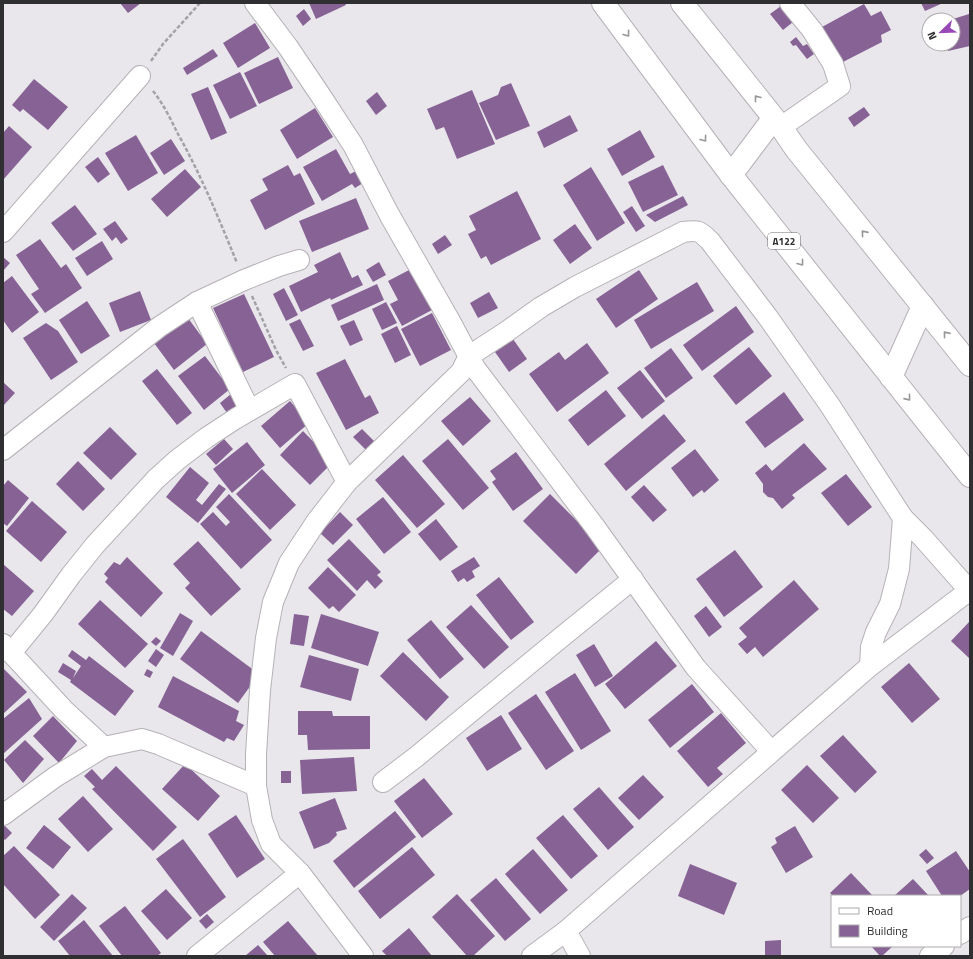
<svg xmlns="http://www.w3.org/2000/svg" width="973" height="959" viewBox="0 0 973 959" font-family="'Titillium Web',sans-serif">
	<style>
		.building { fill: #866295 }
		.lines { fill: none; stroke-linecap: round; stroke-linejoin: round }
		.street-casing { stroke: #b5b1b6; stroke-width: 22 }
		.highway-casing { stroke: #b5b1b6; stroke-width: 24 }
		.path { stroke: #a4a2a6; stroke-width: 2.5; stroke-dasharray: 4 2; stroke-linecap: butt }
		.street { stroke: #fff; stroke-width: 20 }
		.highway { stroke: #fff; stroke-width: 22 }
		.oneway { stroke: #979698 }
		.labels { text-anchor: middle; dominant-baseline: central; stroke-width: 4; stroke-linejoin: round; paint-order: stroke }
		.shield { fill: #fff; stroke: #6d6d6e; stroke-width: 1 }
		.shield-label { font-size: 10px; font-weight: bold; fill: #2f2e30 }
	</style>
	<rect width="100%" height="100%" fill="#eae7ec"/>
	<g class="building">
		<polygon points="120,3 141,3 128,13"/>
		<polygon points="309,3 345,3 346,5 316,19"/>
		<polygon points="921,3 943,3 925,11"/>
		<polygon points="864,4 871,16 881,11 891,30 881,35 882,42 841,63 822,27"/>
		<polygon points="781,6 793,22 783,30 770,14"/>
		<polygon points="304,9 311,19 303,26 296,16"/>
		<polygon points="969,14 970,17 970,46 948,51 946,44 953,44 953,19"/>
		<polygon points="255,23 270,48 238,68 223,43"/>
		<polygon points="796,37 803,46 807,44 814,54 807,59 796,45 793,46 790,42"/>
		<polygon points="213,49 218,56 187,75 183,68"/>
		<polygon points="278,57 293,88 259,104 244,73"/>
		<polygon points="240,72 257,106 230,119 213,85"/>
		<polygon points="34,79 68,107 48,130 23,109 20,112 12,105"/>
		<polygon points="511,83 530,126 496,140 479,103 498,95 501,87"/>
		<polygon points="208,87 227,133 211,140 191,94"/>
		<polygon points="472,90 495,144 457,159 444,127 436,130 427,109"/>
		<polygon points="377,92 387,106 376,115 366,101"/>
		<polygon points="864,107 870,115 854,127 848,118"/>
		<polygon points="315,108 333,137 297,159 280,130"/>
		<polygon points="570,115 578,131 544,148 537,132"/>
		<polygon points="9,126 32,147 3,180 3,133"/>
		<polygon points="640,130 655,157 622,176 607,149"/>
		<polygon points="136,135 158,173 128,191 105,153"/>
		<polygon points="171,139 185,161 164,175 150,153"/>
		<polygon points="336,149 350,174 356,171 363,183 355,188 352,184 322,201 303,167"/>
		<polygon points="98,157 110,174 98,183 85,167"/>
		<polygon points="288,165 294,176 300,173 315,204 265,230 250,200 268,190 262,179"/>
		<polygon points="663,165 678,195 643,212 628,182"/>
		<polygon points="591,167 625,223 597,241 563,185"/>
		<polygon points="185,169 201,187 167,217 151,199"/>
		<polygon points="517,191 541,239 491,265 486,256 481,259 468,234 476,230 469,216"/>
		<polygon points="683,196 688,205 655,222 646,215"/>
		<polygon points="356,198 369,229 312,252 299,221"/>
		<polygon points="75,205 97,234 73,251 51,223"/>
		<polygon points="632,206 645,226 636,232 623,212"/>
		<polygon points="115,221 128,239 121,244 116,237 112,241 103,229"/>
		<polygon points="575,224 592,248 570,264 553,240"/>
		<polygon points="445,235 452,245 438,254 432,244"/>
		<polygon points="40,239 61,268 66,264 82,288 45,313 31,294 39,289 16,255"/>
		<polygon points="102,241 113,259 87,276 75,258"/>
		<polygon points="340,252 352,278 358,275 363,285 331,300 330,298 301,312 289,286 318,272 314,265"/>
		<polygon points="3,257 10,263 3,271"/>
		<polygon points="379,262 386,275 373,282 366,270"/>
		<polygon points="411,269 432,310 402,326 390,304 398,300 388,281"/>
		<polygon points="639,270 658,299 616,328 596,299"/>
		<polygon points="12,276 39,312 12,333 3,320 3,283"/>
		<polygon points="697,282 714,311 651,349 634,320"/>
		<polygon points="377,284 384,300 338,321 331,305"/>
		<polygon points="284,288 298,315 286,321 273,294"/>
		<polygon points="140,291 151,320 120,332 109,303"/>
		<polygon points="489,292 498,308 478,318 470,303"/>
		<polygon points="244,294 274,357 243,372 213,308"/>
		<polygon points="87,301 110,336 81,354 59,320"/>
		<polygon points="386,302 397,323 382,330 372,309"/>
		<polygon points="736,306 754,332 702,371 683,345"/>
		<polygon points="432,313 451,350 420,366 401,329"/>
		<polygon points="188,318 207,344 174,370 154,343"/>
		<polygon points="300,319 314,346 303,351 289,324"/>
		<polygon points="354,320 363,340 350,346 340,326"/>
		<polygon points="46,323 58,331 78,362 51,380 23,338"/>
		<polygon points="397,326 411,355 395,363 381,334"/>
		<polygon points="513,339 527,359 509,372 495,352"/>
		<polygon points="587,343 609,373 557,412 529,374 559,352 565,360"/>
		<polygon points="749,347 772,376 736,405 713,376"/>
		<polygon points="671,348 693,378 666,398 644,368"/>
		<polygon points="205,356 230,389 204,410 178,376"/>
		<polygon points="345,359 365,398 370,395 379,413 346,430 316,373"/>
		<polygon points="157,369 192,413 177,425 142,381"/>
		<polygon points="640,370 665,401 642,419 617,388"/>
		<polygon points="3,382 15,393 3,406"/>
		<polygon points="606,390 626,416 588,446 568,420"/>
		<polygon points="784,392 804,420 765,448 745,422"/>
		<polygon points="231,394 239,404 227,413 220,403"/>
		<polygon points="470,397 491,421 463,446 441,421"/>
		<polygon points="290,401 309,423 280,448 261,426"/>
		<polygon points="664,414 686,441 626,491 604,464"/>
		<polygon points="110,427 137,454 111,480 83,453"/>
		<polygon points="362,429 375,442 367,451 353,437"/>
		<polygon points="303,431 333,462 310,485 280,455"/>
		<polygon points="224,439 233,449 216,465 206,454"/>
		<polygon points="448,439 489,488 463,510 422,461"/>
		<polygon points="247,442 265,465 232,493 213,469"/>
		<polygon points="804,443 827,469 792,495 795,498 782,509 773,498 768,497 763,492 763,484 755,473 766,464 772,471"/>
		<polygon points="695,449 719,480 704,493 702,490 693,497 671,468"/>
		<polygon points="516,452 543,489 513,511 492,482 496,479 490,471"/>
		<polygon points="403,455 445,504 417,528 375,480"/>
		<polygon points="78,461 105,489 83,511 56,484"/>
		<polygon points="190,467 209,483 196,500 202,505 219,484 226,489 198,523 166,497"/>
		<polygon points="262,469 296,505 270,530 236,494"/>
		<polygon points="846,474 872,507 848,526 821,493"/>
		<polygon points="8,480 29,498 7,526 3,523 3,486"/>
		<polygon points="644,485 667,510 653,522 631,497"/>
		<polygon points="229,494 272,540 241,569 200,524 213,512 226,526 230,522 216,507"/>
		<polygon points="550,494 603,547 576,574 523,521"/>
		<polygon points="383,497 411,532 384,554 356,519"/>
		<polygon points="32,501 67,532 41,562 6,531"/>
		<polygon points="340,512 353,525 333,545 320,533"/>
		<polygon points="436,519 458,547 440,561 418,534"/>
		<polygon points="349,539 381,572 377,575 383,581 375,589 367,580 357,591 327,560"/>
		<polygon points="198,541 241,589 211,616 185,588 190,583 173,564"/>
		<polygon points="735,550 763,587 724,617 696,579"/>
		<polygon points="127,557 163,593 141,617 105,582 108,578 104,574 114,562 120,565"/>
		<polygon points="474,557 480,566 472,571 475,577 467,582 464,578 458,582 451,571"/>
		<polygon points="3,564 34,591 12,616 3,609"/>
		<polygon points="328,567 356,595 339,612 333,606 329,609 308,588"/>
		<polygon points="499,577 534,622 511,640 476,595"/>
		<polygon points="794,580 819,609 763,657 755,647 747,654 738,644 747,637 739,628"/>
		<polygon points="100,600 148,644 125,668 78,624"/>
		<polygon points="471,605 509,647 484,669 446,627"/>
		<polygon points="706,606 722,627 709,637 694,616"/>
		<polygon points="180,613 193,621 173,656 160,648"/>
		<polygon points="294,614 309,616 304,646 290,644"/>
		<polygon points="321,614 379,632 368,666 311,648"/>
		<polygon points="431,620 464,659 440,679 407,640"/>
		<polygon points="970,621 970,659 951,641"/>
		<polygon points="201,631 259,674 238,703 180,659"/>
		<polygon points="156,637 161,641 156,646 151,642"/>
		<polygon points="656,641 677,666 625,709 605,684"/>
		<polygon points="594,644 613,676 595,687 576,655"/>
		<polygon points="156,649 164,655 156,667 148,661"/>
		<polygon points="72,650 86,660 89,656 134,691 115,716 70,682 71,680 58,672 63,663 76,671 73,678 81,666 68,656"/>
		<polygon points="403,652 449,697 426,721 380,676"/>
		<polygon points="309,655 359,669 351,701 300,687"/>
		<polygon points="909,663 940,699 912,723 881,687"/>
		<polygon points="3,668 27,692 3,714"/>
		<polygon points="147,669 153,672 150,678 144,675"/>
		<polygon points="575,673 611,731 581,750 545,692"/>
		<polygon points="173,676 239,711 236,721 244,725 234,741 227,738 224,742 158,707"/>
		<polygon points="692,684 714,712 670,748 648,720"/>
		<polygon points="536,694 574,751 546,770 508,713"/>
		<polygon points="29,698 42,719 3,754 3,719"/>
		<polygon points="298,711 332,711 333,716 370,716 370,749 308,750 307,735 298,735"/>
		<polygon points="721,713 746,743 717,768 723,774 708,787 677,751"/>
		<polygon points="501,715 522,749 487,771 466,738"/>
		<polygon points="53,716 77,741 59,763 33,736"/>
		<polygon points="843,735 877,772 855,793 820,756"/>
		<polygon points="25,740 44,759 23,783 4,760"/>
		<polygon points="354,757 357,791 302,794 300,760"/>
		<polygon points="185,764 220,796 198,821 162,789"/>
		<polygon points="807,765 839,798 813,823 781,790"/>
		<polygon points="116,766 177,827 153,851 92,789 95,787 84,776 92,769 102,780"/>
		<rect x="281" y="771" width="10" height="12"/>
		<polygon points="643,775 664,797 639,820 618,798"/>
		<polygon points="424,778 453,814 422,838 394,801"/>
		<polygon points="599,787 634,827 608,850 573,809"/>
		<polygon points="83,796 113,829 88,852 58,819"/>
		<polygon points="335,798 347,829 336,832 337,835 329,843 314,849 299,812"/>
		<polygon points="395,811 416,837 354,888 333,861"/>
		<polygon points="236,815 265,859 237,878 208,834"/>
		<polygon points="563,815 598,856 571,879 536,838"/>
		<polygon points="44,825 71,847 53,869 26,848"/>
		<polygon points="5,826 12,833 5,840 3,838 3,827"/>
		<polygon points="795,826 813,857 786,873 771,847 777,843 775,838"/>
		<polygon points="183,839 226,897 200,917 156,859"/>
		<polygon points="14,846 60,895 35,919 3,884 3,856"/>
		<polygon points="412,847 435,875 380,919 358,891"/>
		<polygon points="533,849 568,890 540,914 505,874"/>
		<polygon points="926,849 934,858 927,864 919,855"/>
		<polygon points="956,851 970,872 970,889 960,896 942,896 926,871"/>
		<polygon points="690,864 737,883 724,915 678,896"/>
		<polygon points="851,873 873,896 833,896 830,893"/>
		<polygon points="496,878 531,919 505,941 470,900"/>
		<polygon points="913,879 929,896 894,896"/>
		<polygon points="166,889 192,918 167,940 141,911"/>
		<polygon points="72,894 87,908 54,941 40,927"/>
		<polygon points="457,894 495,936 473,956 467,956 432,917"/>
		<polygon points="125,906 161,953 157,956 122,956 99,926"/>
		<polygon points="207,914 214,922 206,929 199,921"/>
		<polygon points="84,920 113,956 70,956 58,941"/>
		<polygon points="288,921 318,956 275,956 263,942"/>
		<polygon points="409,928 432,956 387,956 382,951"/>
		<polygon points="781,940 781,956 765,956 765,941"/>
		<polygon points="258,945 268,956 245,956"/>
		<polygon points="871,946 893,946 882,956 880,956"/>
	</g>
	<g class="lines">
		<g class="street-casing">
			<g id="street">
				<polyline points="255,3 288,47 321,96 353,145 390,216 450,321 475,368 595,527 696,668 771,751"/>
				<polyline points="781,127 840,86 833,64 812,30 790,3"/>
				<polyline points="3,232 140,76"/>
				<polyline points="197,302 248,407"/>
				<polyline points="3,450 159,327 197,302 244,280 279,266 299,260"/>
				<polyline points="3,644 64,710 104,747"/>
				<polyline points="11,653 43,614 71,575 95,545 156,479 177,460 206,438 235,419 295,384 347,482"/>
				<polyline points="870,666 871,647 876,632 890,604 899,569 903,518"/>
				<polyline points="383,782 416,757 558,640 633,579"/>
				<polyline points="3,815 55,777 104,747 142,739 158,744 256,786"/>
				<polyline points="566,931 580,956"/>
				<polyline points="960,934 970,927"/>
				<polyline points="197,956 300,873"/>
				<path d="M 363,956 L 300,873 L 271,844 L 262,820 L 256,786 L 256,754 L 260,690 L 266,638 L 273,602 L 289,563 L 316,522 L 347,482 L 461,372 L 469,356 L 506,332 L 541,307 L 575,287 L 683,232 C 698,230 699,230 710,241 L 767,316 L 829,404 L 903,518 L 923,538 L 969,590"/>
				<polyline points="532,956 566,931 870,666 970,590"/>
				<polyline points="930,956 944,946"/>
			</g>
		</g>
		<g class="highway-casing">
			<g id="highway">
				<polyline points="603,3 731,175 970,476"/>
				<polyline points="682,3 781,127 796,149 970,365"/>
				<polyline points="731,175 773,119"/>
				<polyline points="891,377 923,306"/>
			</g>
		</g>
		<g class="path">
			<polyline points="151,61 163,44 200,3"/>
			<path d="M 153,91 C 163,103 171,120 178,134 C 201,175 219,219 237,263"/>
			<polyline points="252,296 276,350 286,368"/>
		</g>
		<use href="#street" class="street"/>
		<use href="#highway" class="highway"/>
	</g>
	<defs><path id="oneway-chevron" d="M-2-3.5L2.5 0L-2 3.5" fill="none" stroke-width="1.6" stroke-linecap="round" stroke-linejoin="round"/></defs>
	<g class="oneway">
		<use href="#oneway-chevron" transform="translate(627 34) rotate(53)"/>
		<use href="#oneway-chevron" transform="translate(757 98) rotate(-128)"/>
		<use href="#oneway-chevron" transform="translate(704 139) rotate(53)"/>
		<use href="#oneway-chevron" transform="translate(864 233) rotate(-129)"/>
		<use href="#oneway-chevron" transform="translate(801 263) rotate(52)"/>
		<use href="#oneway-chevron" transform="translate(946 334) rotate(-129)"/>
		<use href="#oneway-chevron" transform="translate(908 398) rotate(51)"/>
	</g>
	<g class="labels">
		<rect class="shield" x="768" y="233" width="32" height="16" rx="3"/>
		<g class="shield-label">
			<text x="784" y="241">A122</text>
		</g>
	</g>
	<rect width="973" height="959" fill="none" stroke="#2f2e30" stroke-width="8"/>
	<rect x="831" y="895" width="130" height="52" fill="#ffffff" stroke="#acabac"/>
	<rect x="839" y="908" width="20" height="6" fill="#ffffff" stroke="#acabac"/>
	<text x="867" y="915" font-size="12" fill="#2f2e30">Road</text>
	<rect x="839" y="925" width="20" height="12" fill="#866295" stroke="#acabac"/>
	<text x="867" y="935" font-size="12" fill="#2f2e30">Building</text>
	<g transform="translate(941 32) rotate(247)"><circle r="19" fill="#ffffff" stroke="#acabac"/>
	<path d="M0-3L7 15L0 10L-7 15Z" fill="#9948b8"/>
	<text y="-6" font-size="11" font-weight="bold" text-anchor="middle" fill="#2f2e30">N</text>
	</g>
</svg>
